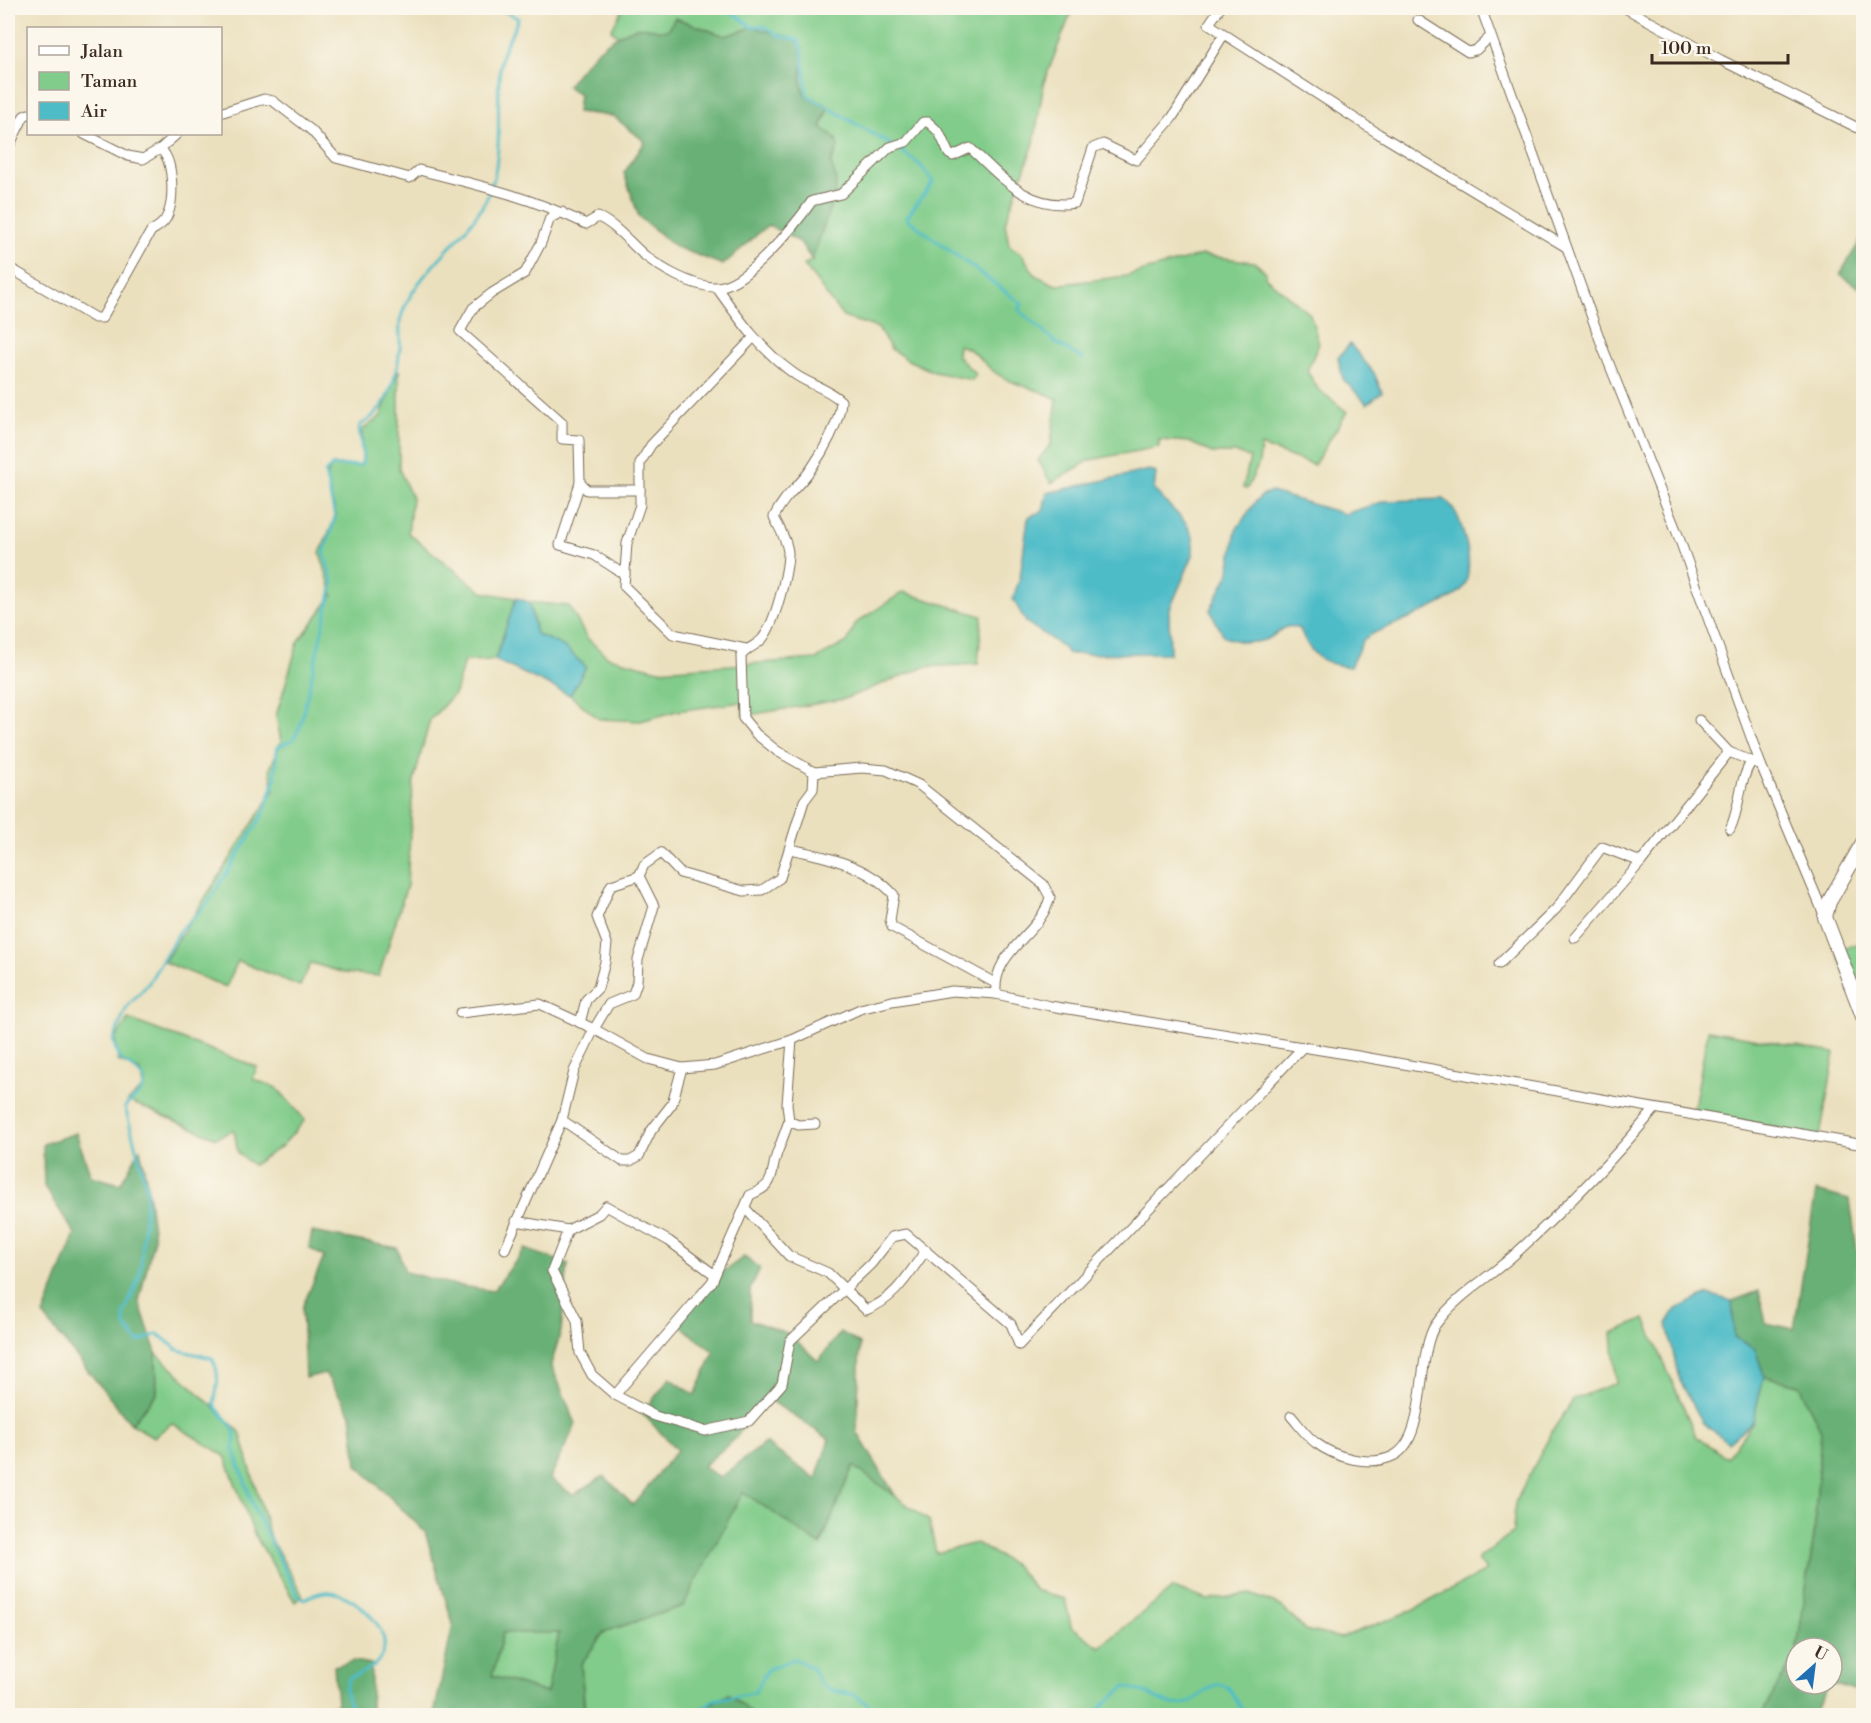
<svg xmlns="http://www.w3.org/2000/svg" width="1871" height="1723" viewBox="0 0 1871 1723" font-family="'Libre Bodoni',serif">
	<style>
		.green { fill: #81cc8a; stroke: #5e7b54; stroke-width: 1.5 }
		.forest { fill: #68b076; stroke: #526d4a; stroke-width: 1.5; fill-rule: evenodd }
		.water { fill: #4ebcc7; stroke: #447372; stroke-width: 1.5 }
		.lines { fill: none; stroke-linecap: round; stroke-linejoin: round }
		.stream { stroke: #4ebcc7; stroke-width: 3 }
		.street-casing { stroke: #796a56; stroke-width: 11 }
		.secondary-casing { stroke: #796a56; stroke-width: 16 }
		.street { stroke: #fff; stroke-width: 9 }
		.secondary { stroke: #fff; stroke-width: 14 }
	</style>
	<rect width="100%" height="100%" fill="#fbf7ec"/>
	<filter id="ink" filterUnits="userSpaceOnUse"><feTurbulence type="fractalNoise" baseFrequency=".0167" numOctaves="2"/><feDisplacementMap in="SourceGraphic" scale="12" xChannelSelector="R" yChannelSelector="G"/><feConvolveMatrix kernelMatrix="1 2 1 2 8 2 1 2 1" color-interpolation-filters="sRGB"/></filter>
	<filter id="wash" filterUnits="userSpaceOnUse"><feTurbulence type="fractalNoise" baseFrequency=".008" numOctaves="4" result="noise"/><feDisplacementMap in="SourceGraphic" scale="24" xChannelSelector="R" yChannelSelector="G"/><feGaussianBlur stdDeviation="1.35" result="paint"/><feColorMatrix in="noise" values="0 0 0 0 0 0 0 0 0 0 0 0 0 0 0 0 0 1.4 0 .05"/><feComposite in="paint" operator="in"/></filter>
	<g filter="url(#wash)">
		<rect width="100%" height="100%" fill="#ebe0be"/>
		<g class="green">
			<path d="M 623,8 L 1073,8 L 1044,82 L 1034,143 L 1005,223 L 1009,245 L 1022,254 L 1035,275 L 1056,285 L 1126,276 L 1202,255 L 1254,262 L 1266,272 L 1265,277 L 1310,314 L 1319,344 L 1307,371 L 1318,389 L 1347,412 L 1314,465 L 1261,446 L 1259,463 L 1247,489 L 1243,488 L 1250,458 L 1237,453 L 1212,453 L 1189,442 L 1159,440 L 1159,447 L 1090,460 L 1051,483 L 1038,460 L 1051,444 L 1057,399 C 1036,387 1011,386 992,370 C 980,360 973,348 958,345 L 957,355 L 976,375 L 972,380 L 934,372 L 908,360 L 891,349 L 878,328 L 843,317 L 804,265 L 812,260 L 836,186 L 830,166 L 836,153 L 837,139 L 821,127 L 828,112 L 823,103 L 806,97 C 799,83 802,70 803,55 L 753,27 L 725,36 L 675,18 L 668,30 C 645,35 649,20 620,37 L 611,30 Z"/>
			<polygon points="399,370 399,469 412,498 408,533 482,592 516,598 495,660 464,661 455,693 430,720 422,749 413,785 407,885 379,976 344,973 311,963 300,986 238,961 226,987 164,962 274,790 270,769 281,741 276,716 298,642 333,595 320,553 336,515 326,478 332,465 362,465 362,430 380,417"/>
			<polygon points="903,592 982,616 978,664 925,667 844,699 743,716 742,702 677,711 641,721 599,719 570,695 586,667 563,647 536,634 529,602 569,606 587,638 608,657 659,670 816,659 847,642 856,623"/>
			<polygon points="1863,942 1863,1023 1837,951"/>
			<polygon points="128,1019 257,1067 253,1079 277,1088 305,1120 282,1146 253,1165 238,1153 234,1130 216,1138 128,1101 143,1088 141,1071 118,1061 115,1039"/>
			<polygon points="1708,1030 1835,1053 1820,1136 1693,1113"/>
			<polygon points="1645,1319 1696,1436 1727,1458 1753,1421 1764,1376 1799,1385 1821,1431 1814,1536 1796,1656 1761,1715 754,1716 729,1694 689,1715 582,1716 585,1710 581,1664 604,1632 683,1606 743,1491 821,1545 853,1465 929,1521 936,1553 976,1543 1016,1566 1035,1590 1065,1599 1071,1626 1100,1647 1173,1588 1208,1600 1250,1594 1281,1606 1305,1630 1340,1638 1411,1611 1486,1571 1478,1559 1513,1532 1515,1503 1553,1430 1574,1399 1616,1383 1612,1333"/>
			<polygon points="156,1353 240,1432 270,1537 303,1596 295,1602 254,1534 225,1456 172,1423 154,1437 131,1424 157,1393"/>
			<polygon points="503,1632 559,1633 547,1693 492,1676"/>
		</g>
		<g class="forest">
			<path d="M 675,18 L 725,36 L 753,27 L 795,39 L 801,45 L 803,55 L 801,80 L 803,91 L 806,97 L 828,106 L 821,127 L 834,137 L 838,146 L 831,163 L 836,179 L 835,193 L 812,260 L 800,242 L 768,225 L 723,265 L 676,247 L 639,217 L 624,173 L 645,142 L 613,116 L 577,112 L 579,94 L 567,86 C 585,62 605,38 635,28 C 647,24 656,33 668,30 Z"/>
			<polygon points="1863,236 1863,290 1840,274"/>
			<polygon points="76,1133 91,1176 120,1184 140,1149 147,1183 154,1238 139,1301 156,1353 157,1393 131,1424 43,1315 75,1234 44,1186 43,1144"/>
			<polygon points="1816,1191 1850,1200 1857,1250 1864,1250 1863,1694 1832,1684 1832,1648 1797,1648 1814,1536 1821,1431 1799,1385 1764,1376 1755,1349 1734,1337 1732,1301 1759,1291 1766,1323 1794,1329"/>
			<path d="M 312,1232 L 397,1248 L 405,1272 L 455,1285 L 493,1291 L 525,1249 L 568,1264 L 561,1331 L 551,1365 L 576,1424 L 550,1478 L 573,1495 L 604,1476 L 633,1505 L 677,1450 L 642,1413 L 670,1378 L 695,1395 L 714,1352 L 677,1323 L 703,1286 L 744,1257 L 760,1268 L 750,1290 L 750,1320 L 789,1334 L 818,1361 L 841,1332 L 860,1344 L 857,1432 L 896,1497 L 853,1466 L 820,1545 L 743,1492 L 683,1606 L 604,1632 L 581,1664 L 584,1707 L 581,1715 L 434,1715 L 453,1624 L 425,1532 L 357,1465 L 351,1414 L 325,1373 L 305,1378 L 302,1308 L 324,1257 L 309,1248 ZM 764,1396 L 829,1439 L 816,1479 L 765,1443 L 720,1478 L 703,1466 L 735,1439 ZM 503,1633 L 559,1633 L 547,1693 L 492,1676 Z"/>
			<polygon points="1796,1654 1796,1684 1830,1684 1813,1715 1761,1715"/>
			<polygon points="353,1661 371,1664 371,1715 328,1715 337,1703 334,1666"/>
			<polygon points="729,1694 754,1715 689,1715"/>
		</g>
		<g class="water">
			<polygon points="1350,344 1374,373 1382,392 1367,404 1343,379 1338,358"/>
			<polygon points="1150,470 1156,473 1154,490 1186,523 1193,537 1193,555 1169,611 1170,653 1068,654 1064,648 1026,622 1013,599 1020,577 1028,519 1030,516 1043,511 1047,493"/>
			<path d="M 1271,492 L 1345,514 L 1385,501 L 1444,499 C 1457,508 1461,524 1465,539 C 1469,552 1471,577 1463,588 C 1452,603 1391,625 1372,634 L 1363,640 L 1350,667 C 1321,664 1310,655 1300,629 C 1284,622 1283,631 1271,637 C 1255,646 1240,642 1224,637 L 1210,610 L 1229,573 L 1236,530 L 1256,501 L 1264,494 Z"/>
			<polygon points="516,598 529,602 536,634 563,646 586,667 570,695 495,660"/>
			<polygon points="1708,1294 1732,1301 1734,1337 1755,1349 1764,1376 1753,1421 1728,1442 1703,1423 1679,1379 1667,1324 1676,1309"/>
		</g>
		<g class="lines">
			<g class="stream">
				<polyline points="713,8 737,15 752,27 764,26 780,36 798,40 802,49 807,95 890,144"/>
				<polyline points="896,147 920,165 933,182 906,218 1022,304 1019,310 1055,342 1083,359"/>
				<path d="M 353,1716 L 345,1690 L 349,1678 C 360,1673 374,1669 380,1658 C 398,1633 355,1595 331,1592 C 322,1591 313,1595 304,1599 L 298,1596 L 253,1506 L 234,1449 L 235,1435 L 233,1428 L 214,1405 C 217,1388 221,1374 212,1358 L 178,1350 L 158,1334 L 138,1342 L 125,1326 L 124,1314 L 140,1275 L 147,1189 L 125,1107 C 128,1102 132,1101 136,1097 C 158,1076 129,1068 118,1057 L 113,1040 L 127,1007 L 148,984 L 181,929 L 208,903 L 264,813 L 275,779 L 277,747 L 293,740 L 300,727 L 333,583 L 324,553 L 335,517 L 325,473 L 332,466 L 361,465 L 363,458 L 359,429 L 360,425 C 387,412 397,377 400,348 C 401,338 398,326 401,317 C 416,267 479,233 493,182 C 503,143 495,100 501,59 C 503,44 515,32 518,18 L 497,8"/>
				<polyline points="695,1716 713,1700 754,1693 768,1669 795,1659 812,1668 821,1685 835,1691 855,1695 884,1716"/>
				<path d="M 1096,1716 L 1102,1706 L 1125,1687 C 1146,1688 1169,1712 1190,1702 C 1200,1697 1207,1688 1218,1684 L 1229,1688 L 1246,1716"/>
			</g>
		</g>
	</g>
	<g filter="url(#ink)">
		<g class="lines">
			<g class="street-casing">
				<g id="street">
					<polyline points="1220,8 1209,24 1224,34 1379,134 1566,247"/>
					<polyline points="1481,8 1604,351 1678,535 1761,765 1825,917"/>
					<polyline points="1625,8 1721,60 1864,131"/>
					<polyline points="1418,20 1468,52 1476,50 1490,37"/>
					<path d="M 220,113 L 264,99 L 273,101 L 311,130 L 336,158 L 410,178 L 419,170 C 479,185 530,197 586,224 L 598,217 C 615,224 630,243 644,255 C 662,269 691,286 714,287 C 744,289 796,224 812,201 L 841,194 L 890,147 L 906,142 L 923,122 L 928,122 L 939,132 L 949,154 L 953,156 L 970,148 C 1002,177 1027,210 1075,203 L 1093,148 L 1103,144 L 1136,160 L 1172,118 L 1224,34"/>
					<polyline points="84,134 128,156 143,159 160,149 177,134"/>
					<polyline points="8,148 24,116 28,114"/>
					<polyline points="562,212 550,218 541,243 525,273 492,293 473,308 460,331 562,422 562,439 579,440 580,483 587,490 640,490"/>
					<path d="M 8,267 L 95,318 L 102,318 L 151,231 C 158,227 165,223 168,214 C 174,199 174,159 160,149"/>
					<path d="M 717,288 C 739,319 761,350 793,373 C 809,385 826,387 841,401 C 840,422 823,452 811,469 C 798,488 785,494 774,517 C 779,528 787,540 788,552 C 788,572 775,623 763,638 C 757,646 747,647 741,656 L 743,718 L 756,734 L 777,751 L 814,772 L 862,768 L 886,770 L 919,785 L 1043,884 L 1050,897 C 1041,935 992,950 996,994"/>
					<polyline points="580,483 560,545 594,555 625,575"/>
					<polyline points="746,649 673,634 624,586 627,543 640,505 640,463 651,445 753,338"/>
					<polyline points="1699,720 1729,752"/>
					<path d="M 1730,829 C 1741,806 1738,783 1751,762"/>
					<path d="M 790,849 C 825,856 869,866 894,895 L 890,920 L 892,927 L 995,983"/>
					<polyline points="1575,938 1641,862 1729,752 1761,765"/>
					<polyline points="1499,964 1556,909 1602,847 1641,862"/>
					<polyline points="460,1013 540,1004 594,1029 648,1059 682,1068 715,1065 792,1040 860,1009 892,1001 952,991 996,994 1050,1006 1358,1056 1864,1145"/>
					<polyline points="580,1023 586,1000 598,988 605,962 607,943 597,917 611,885 639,876"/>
					<polyline points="792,1040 787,1104 789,1121 798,1125 815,1124"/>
					<polyline points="682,1068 672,1104 651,1131 639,1156 630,1161 622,1161 562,1120 574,1071 594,1029 609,1004 633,994 637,982 638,960 654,906 639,876 644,865 661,853 680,873 744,891 762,890 780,878 804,801 813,789 814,772"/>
					<path d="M 745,1208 L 789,1256 L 828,1273 L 866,1310 C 895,1299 908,1275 926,1250"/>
					<polyline points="516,1221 568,1230"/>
					<polyline points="505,1249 562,1120"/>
					<polyline points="715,1275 669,1241 606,1206 599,1214 568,1230 552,1271 577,1321 580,1353 592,1375 615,1395 655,1416 705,1431 749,1421 782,1384 790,1341 871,1264 892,1237 906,1234 1011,1324 1019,1345 1302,1048"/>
					<path d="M 615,1395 L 712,1282 L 750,1195 C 777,1184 769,1177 777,1153 C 781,1143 785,1132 789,1121"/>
					<path d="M 1291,1416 C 1299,1425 1306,1436 1316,1443 C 1336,1458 1370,1467 1393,1456 C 1429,1439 1415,1354 1436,1324 C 1456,1296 1490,1277 1515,1254 C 1565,1209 1611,1162 1654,1110"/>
				</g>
			</g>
			<g class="secondary-casing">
				<polyline id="secondary" points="1864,841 1829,902 1825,917 1864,1019"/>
			</g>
			<use href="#street" class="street"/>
			<use href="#secondary" class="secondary"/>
		</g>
	</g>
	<rect width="1871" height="1723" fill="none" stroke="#fbf7ec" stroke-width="30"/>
	<rect x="27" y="27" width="195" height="108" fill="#fbf7ec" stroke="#aea59a" stroke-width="1.5"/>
	<rect x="39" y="46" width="30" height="9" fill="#ffffff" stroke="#aea59a" stroke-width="1.5"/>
	<text x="81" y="57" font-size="18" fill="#3b2a1e">Jalan</text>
	<rect x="39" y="72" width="30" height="18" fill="#81cc8a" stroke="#aea59a" stroke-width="1.5"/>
	<text x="81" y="87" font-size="18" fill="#3b2a1e">Taman</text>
	<rect x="39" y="102" width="30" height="18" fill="#4ebcc7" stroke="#aea59a" stroke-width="1.5"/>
	<text x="81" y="117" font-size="18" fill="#3b2a1e">Air</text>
	<g transform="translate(1814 1666) rotate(28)"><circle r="28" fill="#fbf7ec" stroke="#aea59a" stroke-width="1.5"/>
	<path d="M0-4.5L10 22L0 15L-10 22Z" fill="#1f6fb2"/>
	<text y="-9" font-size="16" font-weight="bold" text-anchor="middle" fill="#3b2a1e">U</text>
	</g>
	<path d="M1652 54v9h136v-9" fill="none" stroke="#3b2a1e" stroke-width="3"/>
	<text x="1661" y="54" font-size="18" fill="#3b2a1e" stroke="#fbf7ec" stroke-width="4.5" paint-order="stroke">100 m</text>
</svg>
